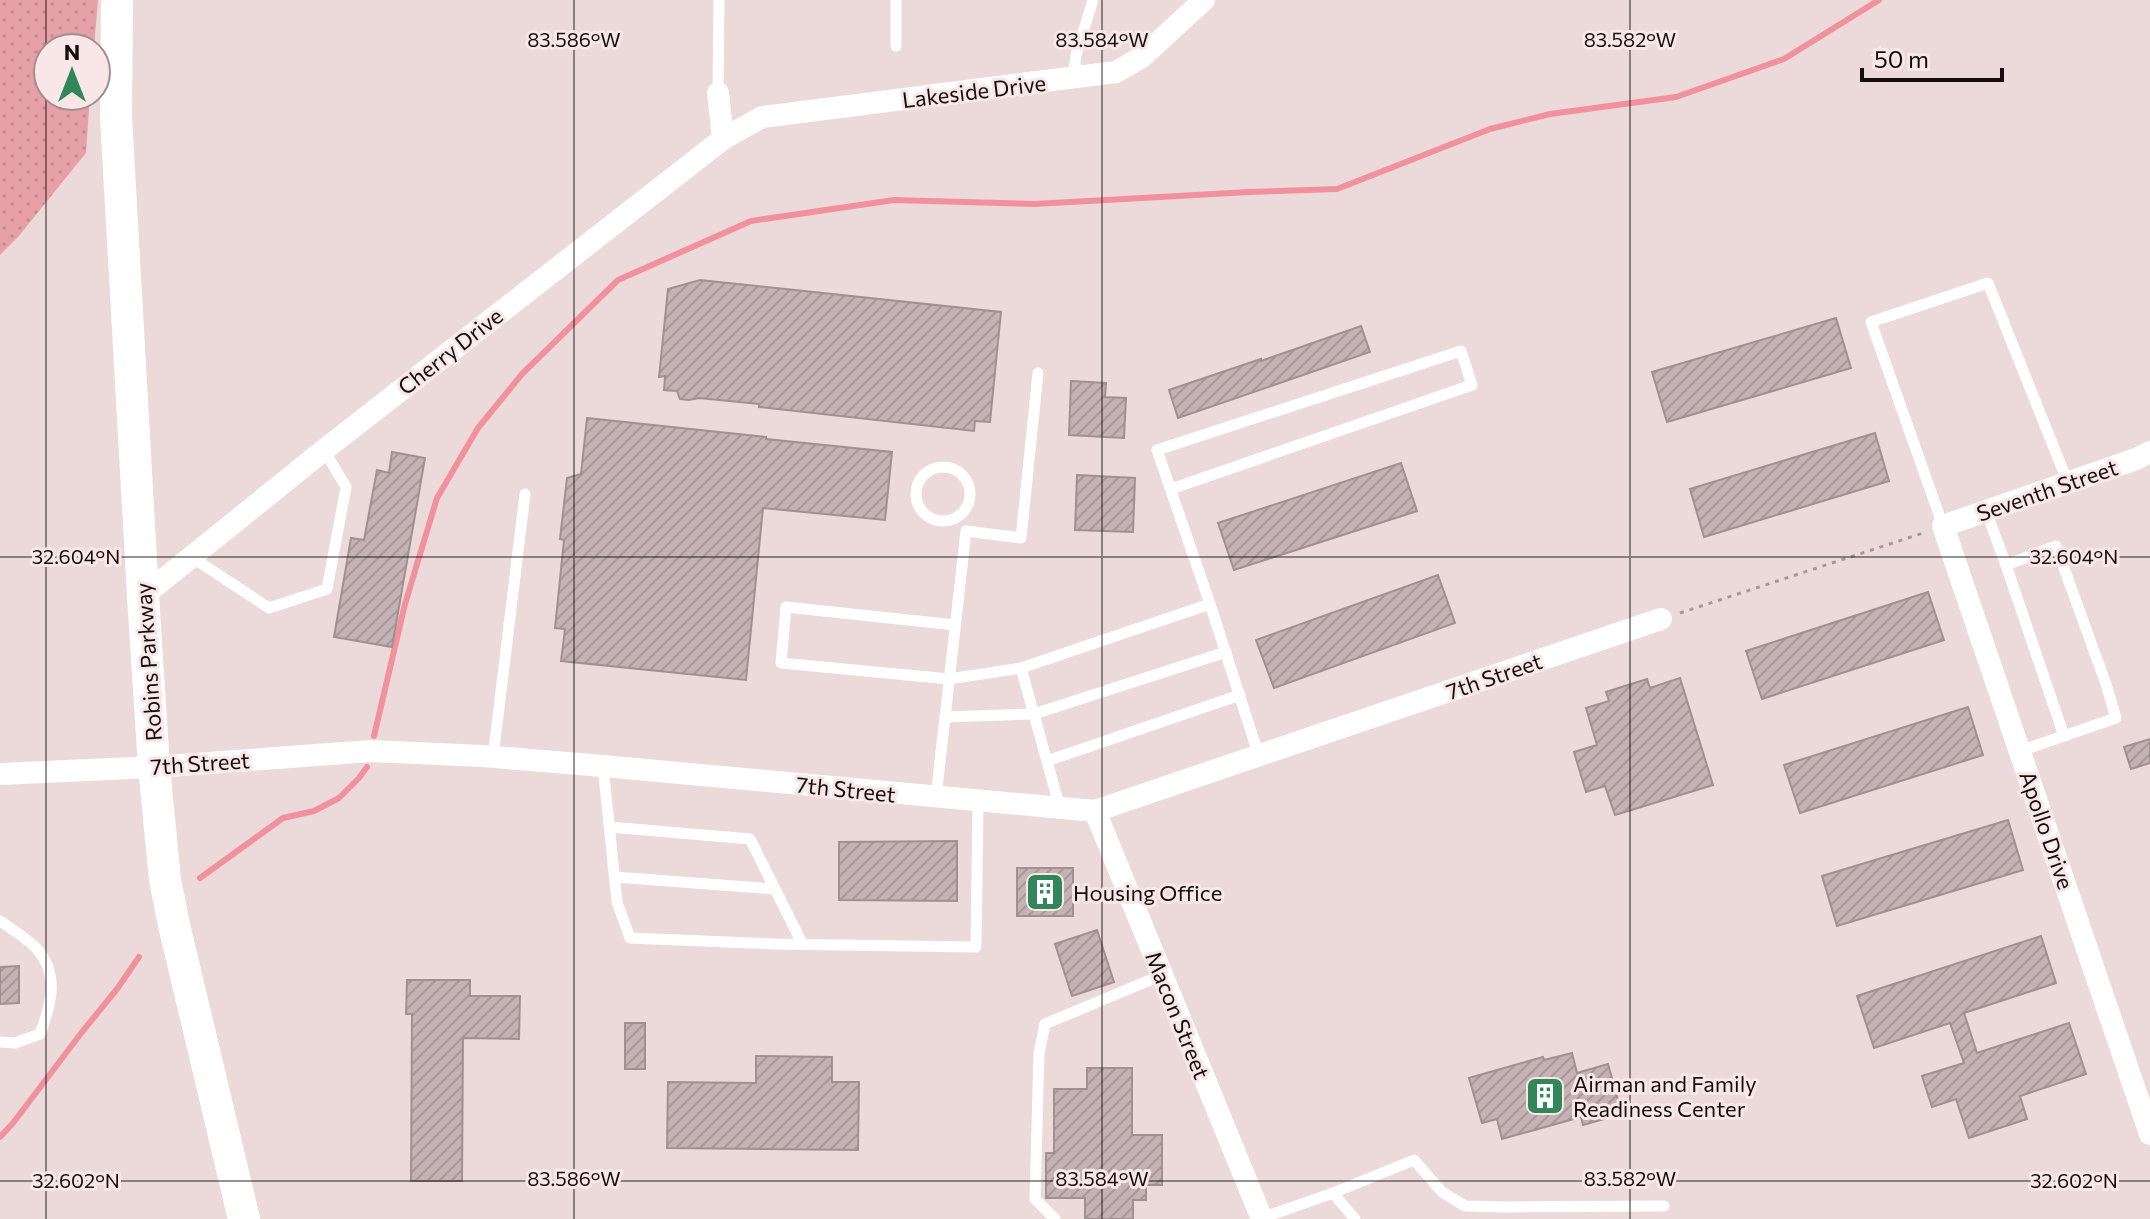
<svg xmlns="http://www.w3.org/2000/svg" width="2150" height="1219" viewBox="0 0 2150 1219" font-family="Commissioner,sans-serif">
	<style>
		.grass { fill: url(#grass-dots) }
		.lines { fill: none; stroke-linecap: round; stroke-linejoin: round }
		.stream { stroke: #f2919e; stroke-width: 6 }
		.building { fill: url(#building-hatch); stroke: #a19091; stroke-width: 2 }
		.path { stroke: #a69899; stroke-width: 3; stroke-dasharray: 4 6; stroke-linecap: butt }
		.lane { stroke: #fff; stroke-width: 11 }
		.street { stroke: #fff; stroke-width: 22 }
		.secondary { stroke: #fff; stroke-width: 32 }
		.ticks { fill: none; stroke: #130d0e; stroke-width: 2; stroke-opacity: 0.45 }
		.labels { text-anchor: middle; dominant-baseline: central; stroke-width: 6; stroke-linejoin: round; paint-order: stroke }
		.street-label { font-size: 22px; fill: #130d0e; stroke: #f9e7e8 }
		.poi-label { font-size: 22px; fill: #130d0e; stroke: #f9e7e8; text-anchor: start }
		.ticks-label { font-size: 20px; text-anchor: middle; fill: #130d0e; stroke: #f9e7e8; stroke-width: 6; stroke-linejoin: round; paint-order: stroke }
	</style>
	<defs>
		<pattern id="grass-dots" width="8" height="8" patternUnits="userSpaceOnUse" patternTransform="scale(2)"><rect width="8" height="8" fill="#e7a0a8"/><path d="M2 2h.1M6 6h.1" fill="none" stroke="#c5898f" stroke-width="1.8" stroke-linecap="round"/></pattern>
		<pattern id="building-hatch" width="6" height="6" patternUnits="userSpaceOnUse" patternTransform="scale(2)"><rect width="6" height="6" fill="#c4b2b4"/><path d="M-1 1l2-2M0 6l6-6M5 7l2-2" fill="none" stroke="#a8989a"/></pattern>
	</defs>
	<rect width="100%" height="100%" fill="#ecdadb"/>
	<polygon class="grass" points="0,0 98,0 94,48 48,48 48,96 90,96 86,153 18,237 0,255"/>
	<g class="lines">
		<g class="stream">
			<polyline points="374,736 405,604 437,498 478,428 522,374 618,280 751,221 894,200 1035,204 1249,192 1337,189 1490,129 1550,114 1676,97 1784,59 1879,0"/>
			<polyline points="200,878 283,818 314,811 339,798 359,778 367,767"/>
			<polyline points="0,1137 13,1123 82,1032 117,989 139,957"/>
		</g>
	</g>
	<g class="building">
		<polygon points="700,280 1001,312 990,422 975,421 974,431 759,407 759,404 699,398 689,400 680,399 677,391 664,390 665,376 659,377 668,289"/>
		<polygon points="1836,318 1851,368 1667,422 1652,372"/>
		<polygon points="1361,326 1370,352 1178,418 1169,390 1261,359 1261,361"/>
		<polygon points="1071,381 1106,383 1105,397 1126,398 1124,438 1069,435"/>
		<polygon points="587,418 766,437 766,439 892,452 885,520 763,508 746,680 561,661 565,629 555,628 564,540 560,539 567,478 581,474"/>
		<polygon points="1875,433 1889,481 1704,537 1690,489"/>
		<polygon points="392,452 425,458 392,647 334,637 351,538 364,540 377,470 389,473"/>
		<polygon points="1401,463 1417,511 1234,570 1218,523"/>
		<polygon points="1077,475 1135,478 1133,532 1075,530"/>
		<polygon points="1438,575 1455,623 1274,688 1256,640"/>
		<polygon points="1928,592 1944,640 1762,699 1746,651"/>
		<polygon points="1680,678 1713,785 1615,815 1605,786 1586,792 1574,752 1597,745 1586,708 1609,701 1606,692 1647,679 1650,688"/>
		<polygon points="1968,707 1983,755 1800,813 1784,765"/>
		<polygon points="2150,739 2150,763 2131,769 2124,747"/>
		<polygon points="2008,820 2023,870 1837,926 1822,876"/>
		<polygon points="957,841 957,901 839,900 839,842"/>
		<rect x="1017" y="868" width="56" height="48"/>
		<polygon points="1097,930 1114,982 1072,996 1055,944"/>
		<polygon points="2041,936 2056,983 1964,1013 1977,1053 2069,1023 2086,1074 2020,1096 2027,1119 1969,1138 1956,1099 1932,1107 1922,1076 1964,1063 1950,1023 1874,1048 1857,996"/>
		<polygon points="19,966 19,1003 0,1004 0,967"/>
		<polygon points="407,980 470,980 470,996 520,996 519,1039 463,1038 462,1181 411,1181 412,1014 406,1014"/>
		<rect x="625" y="1023" width="20" height="46"/>
		<polygon points="1572,1053 1577,1073 1608,1064 1622,1114 1583,1125 1581,1117 1502,1139 1497,1119 1482,1123 1469,1078 1543,1057 1544,1060"/>
		<polygon points="756,1056 832,1057 832,1082 859,1082 858,1150 667,1148 668,1082 756,1083"/>
		<polygon points="1087,1068 1132,1068 1132,1135 1162,1135 1162,1185 1146,1185 1146,1200 1133,1200 1133,1219 1085,1219 1085,1198 1046,1198 1046,1153 1054,1153 1054,1089 1087,1089"/>
	</g>
	<g class="lines">
		<polyline class="path" points="1680,613 1923,533"/>
		<g class="lane">
			<polyline points="896,46 896,0"/>
			<polyline points="1073,78 1076,55 1093,0"/>
			<polyline points="718,93 719,0"/>
			<circle cx="943" cy="494" r="27"/>
			<polyline points="1171,489 1472,385 1461,351 1157,450 1210,604"/>
			<polyline points="1986,511 2006,565 2056,546 2106,684 2116,718 2020,751"/>
			<polyline points="1943,526 1871,322 1988,283 2068,483"/>
			<polyline points="193,558 269,608 327,589 346,487 324,450"/>
			<polyline points="2006,565 2064,736"/>
			<polyline points="955,625 786,607 781,663 949,679 1021,668 1210,604 1259,756"/>
			<polyline points="1021,668 1060,808"/>
			<polyline points="945,717 1034,714 1226,652"/>
			<polyline points="493,757 525,494"/>
			<polyline points="1047,761 1240,695"/>
			<polyline points="603,766 617,902 630,938 775,944 976,947 978,802"/>
			<polyline points="936,797 966,531 1021,538 1038,373"/>
			<polyline points="610,827 750,839 802,943"/>
			<polyline points="615,877 775,889"/>
			<path d="M 0,921 C 12,929 26,938 36,948 C 60,974 51,1005 40,1034 L 15,1043 L 0,1042"/>
			<polyline points="1333,1193 1414,1160 1442,1192 1465,1206 1503,1207 1664,1206"/>
			<polyline points="1262,1218 1333,1193 1355,1219"/>
			<polyline points="1055,1219 1035,1199 1039,1053 1045,1024 1162,975"/>
		</g>
		<g class="street">
			<polyline points="723,139 762,117 1116,72 1142,57 1204,0"/>
			<polyline points="2150,452 2136,459 1943,526 2150,1134"/>
			<polyline points="143,596 324,450 723,139 718,93"/>
			<polyline points="0,774 154,767 371,751 482,756 603,766 1095,811 1661,619"/>
			<polyline points="1095,811 1262,1219"/>
		</g>
		<polyline class="secondary" points="117,0 116,117 143,596 154,767 165,880 174,925 244,1219"/>
	</g>
	<path class="ticks" d="M 46,0 L 46,1219M 574,0 L 574,1219M 1102,0 L 1102,1219M 1630,0 L 1630,1219M 0,557 L 2150,557M 0,1181 L 2150,1181"/>
	<defs>
		<g id="building-square" transform="scale(2)"><rect x="-9" y="-9" width="18" height="18" rx="4" fill="#32875a" stroke="#f9e7e8"/><path d="M-4-6H4V6H1V3H-1V6H-4ZM-2.5-4.3h1.7v1.8h-1.7ZM.8-4.3h1.7v1.8H.8ZM-2.5-1h1.7V.8h-1.7ZM.8-1h1.7V.8H.8Z" fill="#fff"/></g>
	</defs>
	<g fill-rule="evenodd">
		<use href="#building-square" x="1045" y="892"/>
		<use href="#building-square" x="1545" y="1096"/>
	</g>
	<g class="labels">
		<g class="street-label">
			<text transform="translate(974 91) rotate(-7)">Lakeside Drive</text>
			<text transform="translate(450 351) rotate(-38)">Cherry Drive</text>
			<text transform="translate(2047 490) rotate(-19)">Seventh Street</text>
			<text transform="translate(148 662) rotate(-94)">Robins Parkway</text>
			<text transform="translate(1494 676) rotate(-19)">7th Street</text>
			<text transform="translate(200 763) rotate(-4)">7th Street</text>
			<text transform="translate(846 789) rotate(6)">7th Street</text>
			<text transform="translate(2047 830) rotate(71)">Apollo Drive</text>
			<text transform="translate(1178 1015) rotate(68)">Macon Street</text>
		</g>
		<g class="poi-label">
			<text x="1073" y="892">Housing Office</text>
			<text x="1573" y="1083">Airman and Family<tspan x="1573" dy="25">Readiness Center</tspan></text>
		</g>
	</g>
	<g class="ticks-label">
		<text x="574" y="47">83.586°W</text>
		<text x="1102" y="47">83.584°W</text>
		<text x="1630" y="47">83.582°W</text>
		<text x="76" y="564">32.604°N</text>
		<text x="2074" y="564">32.604°N</text>
		<text x="574" y="1186">83.586°W</text>
		<text x="1102" y="1186">83.584°W</text>
		<text x="1630" y="1186">83.582°W</text>
		<text x="76" y="1188">32.602°N</text>
		<text x="2074" y="1188">32.602°N</text>
	</g>
	<g transform="translate(72 72)"><circle r="38" fill="#f9e7e8" stroke="#9d9091" stroke-width="2"/>
	<path d="M0-6L14 30L0 20L-14 30Z" fill="#32875a"/>
	<text y="-12" font-size="22" font-weight="bold" text-anchor="middle" fill="#130d0e">N</text>
	</g>
	<path d="M1862 68v12h140v-12" fill="none" stroke="#130d0e" stroke-width="4"/>
	<text x="1874" y="68" font-size="24" fill="#130d0e" stroke="#f9e7e8" stroke-width="6" paint-order="stroke">50 m</text>
</svg>
